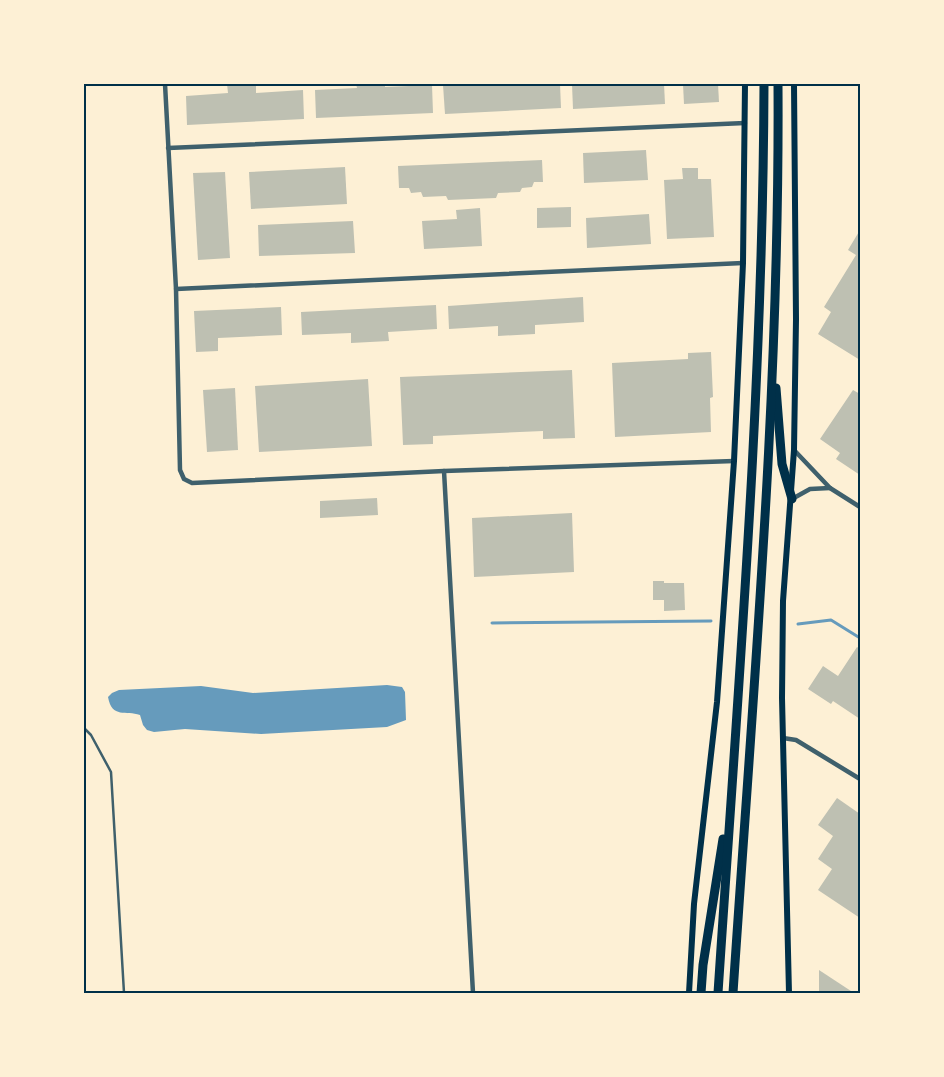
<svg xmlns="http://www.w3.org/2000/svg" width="944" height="1077" viewBox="0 0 944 1077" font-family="Raleway,sans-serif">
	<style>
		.water { fill: #669bbc }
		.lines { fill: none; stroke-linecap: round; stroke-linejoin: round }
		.stream { stroke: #669bbc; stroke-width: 3 }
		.building { fill: #bec0b2 }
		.service { stroke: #3f606c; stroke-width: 2.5 }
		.minor { stroke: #3f606c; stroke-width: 4.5 }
		.secondary { stroke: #003049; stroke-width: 6 }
		.motorway { stroke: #003049; stroke-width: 9 }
		.neatline { fill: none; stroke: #003049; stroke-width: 2 }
	</style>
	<rect width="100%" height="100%" fill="#fdf0d5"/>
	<path class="water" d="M 387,685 L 402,687 L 405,692 L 406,720 L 387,727 L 261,734 L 185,729 L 154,732 L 147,730 L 143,725 L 140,715 C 126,710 112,719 108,697 L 112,693 L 119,690 L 201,686 L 253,693 Z"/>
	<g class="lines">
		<g class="stream">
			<polyline points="492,623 711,621"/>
			<polyline points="798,624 831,620 860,638"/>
		</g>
	</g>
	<g class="building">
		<polygon points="227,84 256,84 256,93 303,90 304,119 187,125 186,96 228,93"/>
		<polygon points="356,84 385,84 385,87 432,85 433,113 316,118 315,90 357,88"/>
		<polygon points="459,84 560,84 561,108 445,114 443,85"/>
		<polygon points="572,84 664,84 665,104 573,109"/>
		<polygon points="683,84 718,84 719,102 684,104"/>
		<polygon points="646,150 648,180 584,183 583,153"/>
		<polygon points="542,160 543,182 534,182 532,187 522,188 520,192 498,193 496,198 448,200 446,196 423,197 421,192 411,193 409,188 399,188 398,166"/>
		<polygon points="345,167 347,204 251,209 249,172"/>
		<polygon points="682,168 698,168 698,179 711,179 714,237 667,239 664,180 683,179"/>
		<polygon points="225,172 230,258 198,260 193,173"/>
		<polygon points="571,207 571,227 537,228 537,208"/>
		<polygon points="480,208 482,246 424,249 422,221 457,219 456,210"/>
		<polygon points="649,214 651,244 587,248 586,218"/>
		<polygon points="353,221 355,253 259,256 258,225"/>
		<polygon points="860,230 860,360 818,334 831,312 824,307 856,255 848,250"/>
		<polygon points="583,297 584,322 535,325 535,334 498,336 498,326 449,329 448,306"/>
		<polygon points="436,305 437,329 388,332 389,341 351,343 351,333 302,335 301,312"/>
		<polygon points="281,307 282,335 218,338 218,351 196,352 194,311"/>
		<polygon points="711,352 713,397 710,398 711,432 615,437 612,363 688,359 688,353"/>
		<polygon points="572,370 575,438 543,439 543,431 433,436 433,444 403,445 400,377"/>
		<polygon points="368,379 372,446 259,452 255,386"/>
		<polygon points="235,388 238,450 207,452 203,390"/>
		<polygon points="853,390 860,394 860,475 836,459 840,453 820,439"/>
		<polygon points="377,498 378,515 320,518 320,501"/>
		<polygon points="572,513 574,572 474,577 472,518"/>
		<polygon points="653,581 664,581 664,583 684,583 685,610 664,611 664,600 653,600"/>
		<polygon points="857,647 860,649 860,719 833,701 831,704 808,689 823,666 838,676"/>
		<polygon points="837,798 860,814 860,918 818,890 832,869 818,859 833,836 818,825"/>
		<polygon points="819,970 854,993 819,993"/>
	</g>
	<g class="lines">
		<polyline class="service" points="84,728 91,735 111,772 124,993"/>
		<g class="minor">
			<polyline points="165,84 176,289 180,470 184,479 192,483 444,471 734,461"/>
			<polyline points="168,148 745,123"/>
			<polyline points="176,289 743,263"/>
			<polyline points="794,450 830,488 860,507"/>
			<polyline points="444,471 473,993"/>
			<polyline points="792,499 810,489 830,488"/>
			<polyline points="783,738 796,740 860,779"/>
		</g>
		<g class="secondary">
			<polyline points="689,993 694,904 717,702 734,461 743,263 745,84"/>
			<polyline points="789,993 782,698 783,601 794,450 796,319 794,84"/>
		</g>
		<g class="motorway">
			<polyline points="776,388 782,464 792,499"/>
			<polyline points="701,993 703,965 723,839"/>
			<path d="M 718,993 C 738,690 763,387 764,84"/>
			<path d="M 733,993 C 753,691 780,387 778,84"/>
		</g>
	</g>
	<rect width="944" height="1077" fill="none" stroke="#fdf0d5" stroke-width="170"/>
	<rect x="85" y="85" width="774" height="907" class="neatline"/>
</svg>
